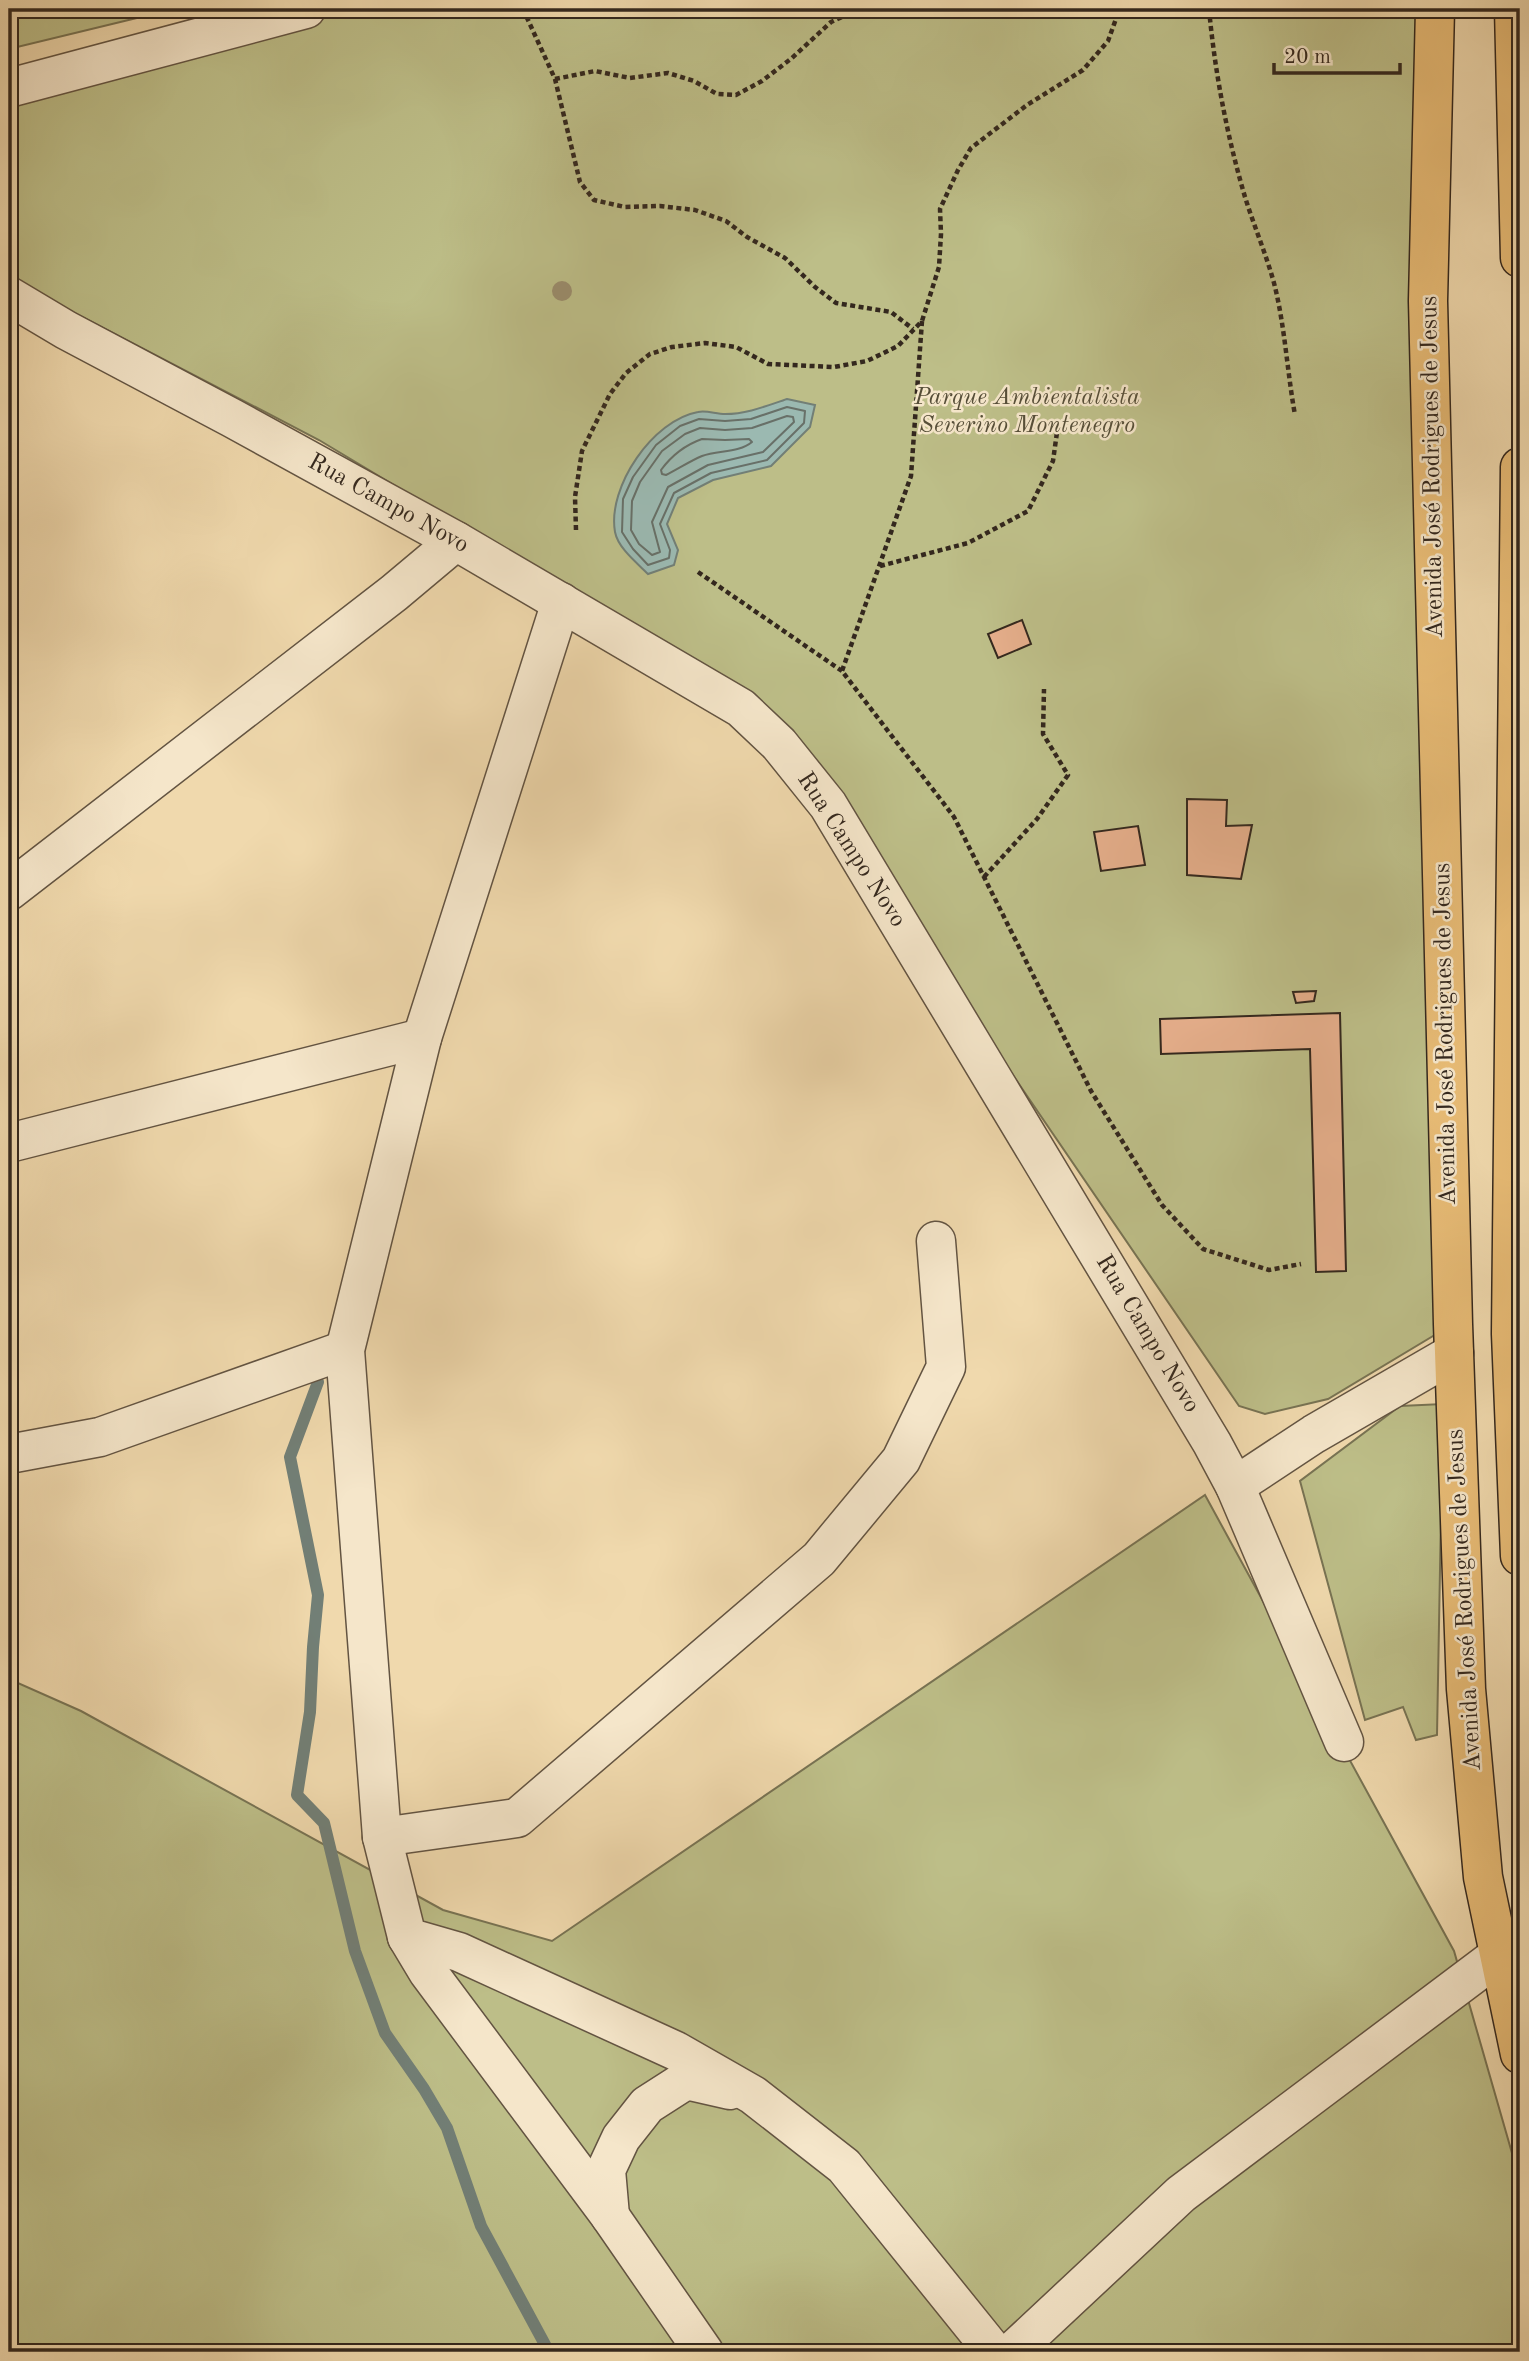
<svg xmlns="http://www.w3.org/2000/svg" width="1529" height="2361" viewBox="0 0 1529 2361" font-family="'Old Standard TT',serif">
	<style>
		.green { fill: #bdbe88; stroke: #787353; stroke-width: 2 }
		.water { fill: #9bb9b1; stroke: #727f76; stroke-width: 2 }
		.lines { fill: none; stroke-linecap: round; stroke-linejoin: round }
		.shore { stroke: #687068; stroke-width: 2 }
		.stream { stroke: #727f76; stroke-width: 12 }
		.building { fill: #e6af8c; stroke: #34281e; stroke-width: 2 }
		.minor-casing { stroke: #635442; stroke-width: 41 }
		.major-casing { stroke: #34281e; stroke-width: 41 }
		.path { stroke: #34281e; stroke-width: 4.5; stroke-dasharray: 5 3.5; stroke-linecap: butt }
		.minor { stroke: #f5e6ca; stroke-width: 38 }
		.major { stroke: #e8bc76; stroke-width: 38 }
		.tree { fill: #9b8d6d }
		.labels { text-anchor: middle; dominant-baseline: central; stroke-width: 5; stroke-linejoin: round; paint-order: stroke }
		.park-label { font-size: 24px; font-style: italic; fill: #564e38; stroke: #f5e6ca }
		.street-label { font-size: 24px; fill: #34281e; stroke: #f5e6ca }
	</style>
	<rect width="100%" height="100%" fill="#f0d9ad"/>
	<filter id="stains"><feTurbulence type="fractalNoise" baseFrequency=".00286" numOctaves="4"/><feColorMatrix values="0 0 0 0 .2 0 0 0 0 .09 0 0 0 0 .02 0 0 0 .5 -.17"/></filter>
	<radialGradient id="worn" r=".72"><stop offset=".6" stop-color="#630" stop-opacity="0"/><stop offset="1" stop-color="#630" stop-opacity=".3"/></radialGradient>
	<g class="green">
		<polygon points="9,9 174,9 9,49"/>
		<polygon points="336,9 1419,9 1453,1324 1328,1399 1265,1414 1239,1406 993,1046 833,787 643,635 319,440 9,279 9,106"/>
		<polygon points="1443,1404 1437,1735 1416,1740 1403,1707 1365,1720 1300,1481 1400,1406"/>
		<polygon points="1205,1495 1454,1951 1520,2181 1520,2352 9,2352 9,1679 81,1711 443,1910 552,1941"/>
	</g>
	<path class="water" d="M 787,399 L 815,405 L 810,427 L 771,466 L 713,480 L 678,498 L 667,524 L 678,550 L 674,565 L 648,574 C 637,563 618,548 615,532 C 607,487 653,420 698,412 C 706,410 716,414 725,414 C 747,414 766,406 787,399 Z"/>
	<g class="lines">
		<g class="shore">
			<polygon points="787,407 805,411 804,423 767,460 711,473 674,493 660,524 670,550 669,558 648,565 633,549 622,532 623,499 633,477 656,445 680,426 699,419 725,421 751,419"/>
			<polygon points="787,416 793,417 794,422 763,452 708,465 668,487 652,522 660,552 652,555 639,544 631,530 632,501 640,482 662,451 685,434 700,428 725,430 752,428"/>
			<path d="M 702,439 L 725,440 L 749,439 L 752,442 C 739,453 718,450 702,456 C 690,461 678,469 666,475 L 662,474 L 661,470 C 672,455 685,445 702,439 Z"/>
		</g>
		<polyline class="stream" points="318,1382 290,1457 318,1595 313,1647 310,1712 297,1795 324,1823 355,1951 385,2033 424,2089 447,2128 481,2226 549,2352"/>
	</g>
	<g class="building">
		<polygon points="1022,620 1031,644 998,658 988,634"/>
		<polygon points="1187,799 1227,800 1226,826 1252,825 1241,879 1187,875"/>
		<polygon points="1138,826 1145,865 1101,871 1094,832"/>
		<polygon points="1316,991 1314,1001 1296,1003 1293,992"/>
		<polygon points="1340,1013 1346,1271 1316,1272 1310,1049 1161,1054 1160,1019"/>
	</g>
	<g class="lines">
		<g class="minor-casing">
			<g id="minor">
				<polyline points="9,88 306,9"/>
				<polyline points="9,296 66,330 232,418 456,541 741,708 779,744 828,805 1212,1443 1235,1486 1344,1742"/>
				<polyline points="561,602 422,1038 345,1350 382,1837 407,1937 459,1952 676,2051 753,2095 844,2166 994,2352"/>
				<polyline points="9,891 394,593 456,541"/>
				<polyline points="9,1143 422,1038"/>
				<polyline points="9,1454 100,1437 345,1350"/>
				<polyline points="1235,1486 1314,1434 1454,1353"/>
				<polyline points="382,1837 517,1818 819,1559 901,1460 946,1367 936,1241"/>
				<polyline points="407,1937 428,1972 610,2216 704,2352"/>
				<polyline points="610,2216 606,2170 621,2138 647,2105 686,2080 730,2090"/>
				<polyline points="1012,2352 1181,2194 1499,1955"/>
			</g>
		</g>
		<g class="major-casing">
			<g id="major">
				<polyline points="1435,9 1428,301 1453,1324 1466,1689 1483,1877 1520,2054"/>
				<polyline points="1514,9 1520,258"/>
				<polyline points="1520,467 1511,1334 1520,1556"/>
			</g>
		</g>
		<g class="path">
			<polyline points="523,9 555,79 580,182 594,200 625,207 660,206 695,210 726,221 747,237 785,258 815,287 836,303 891,312 913,329"/>
			<path d="M 1209,9 C 1215,73 1227,136 1245,197 C 1254,226 1266,254 1274,283 C 1285,326 1287,371 1295,415"/>
			<polyline points="555,79 595,71 630,78 668,73 694,81 717,94 736,95 762,81 792,58 831,22 859,9"/>
			<polyline points="922,321 911,476 842,671 954,817 1091,1091 1162,1205 1203,1249 1269,1270 1301,1264"/>
			<polyline points="576,530 575,497 582,451 610,394 626,373 650,354 672,347 705,343 736,347 768,364 834,367 867,361 898,346 922,321 939,267 941,234 940,209 958,170 971,148 1027,105 1083,70 1108,41 1117,16 1123,9"/>
			<polyline points="880,566 968,543 1028,511 1053,461 1058,425"/>
			<polyline points="698,572 842,671"/>
			<polyline points="984,877 1037,819 1068,775 1043,734 1044,689"/>
		</g>
		<use href="#minor" class="minor"/>
		<use href="#major" class="major"/>
	</g>
	<circle class="tree" cx="562" cy="291" r="10"/>
	<g class="labels">
		<g class="park-label">
			<text x="1027" y="398">Parque Ambientalista<tspan x="1027" dy="28">Severino Montenegro</tspan></text>
		</g>
		<g class="street-label">
			<text transform="translate(1433 467) rotate(-91)">Avenida José Rodrigues de Jesus</text>
			<text transform="translate(388 504) rotate(29)">Rua Campo Novo</text>
			<text transform="translate(851 850) rotate(57)">Rua Campo Novo</text>
			<text transform="translate(1446 1034) rotate(-91)">Avenida José Rodrigues de Jesus</text>
			<text transform="translate(1147 1334) rotate(59)">Rua Campo Novo</text>
			<text transform="translate(1465 1600) rotate(-93)">Avenida José Rodrigues de Jesus</text>
		</g>
	</g>
	<rect width="1529" height="2361" fill="none" stroke="#f0d9ad" stroke-width="35"/>
	<rect x="10" y="10" width="1508" height="2340" fill="none" stroke="#34281e" stroke-width="3.5"/>
	<rect x="18" y="18" width="1494" height="2326" fill="none" stroke="#34281e" stroke-width="2"/>
	<path d="M1274 63v10h126v-10" fill="none" stroke="#34281e" stroke-width="3.5"/>
	<text x="1284" y="63" font-size="21" fill="#34281e" stroke="#f5e6ca" stroke-width="5" paint-order="stroke">20 m</text>
	<rect width="100%" height="100%" filter="url(#stains)"/>
	<rect width="100%" height="100%" fill="url(#worn)"/>
</svg>
